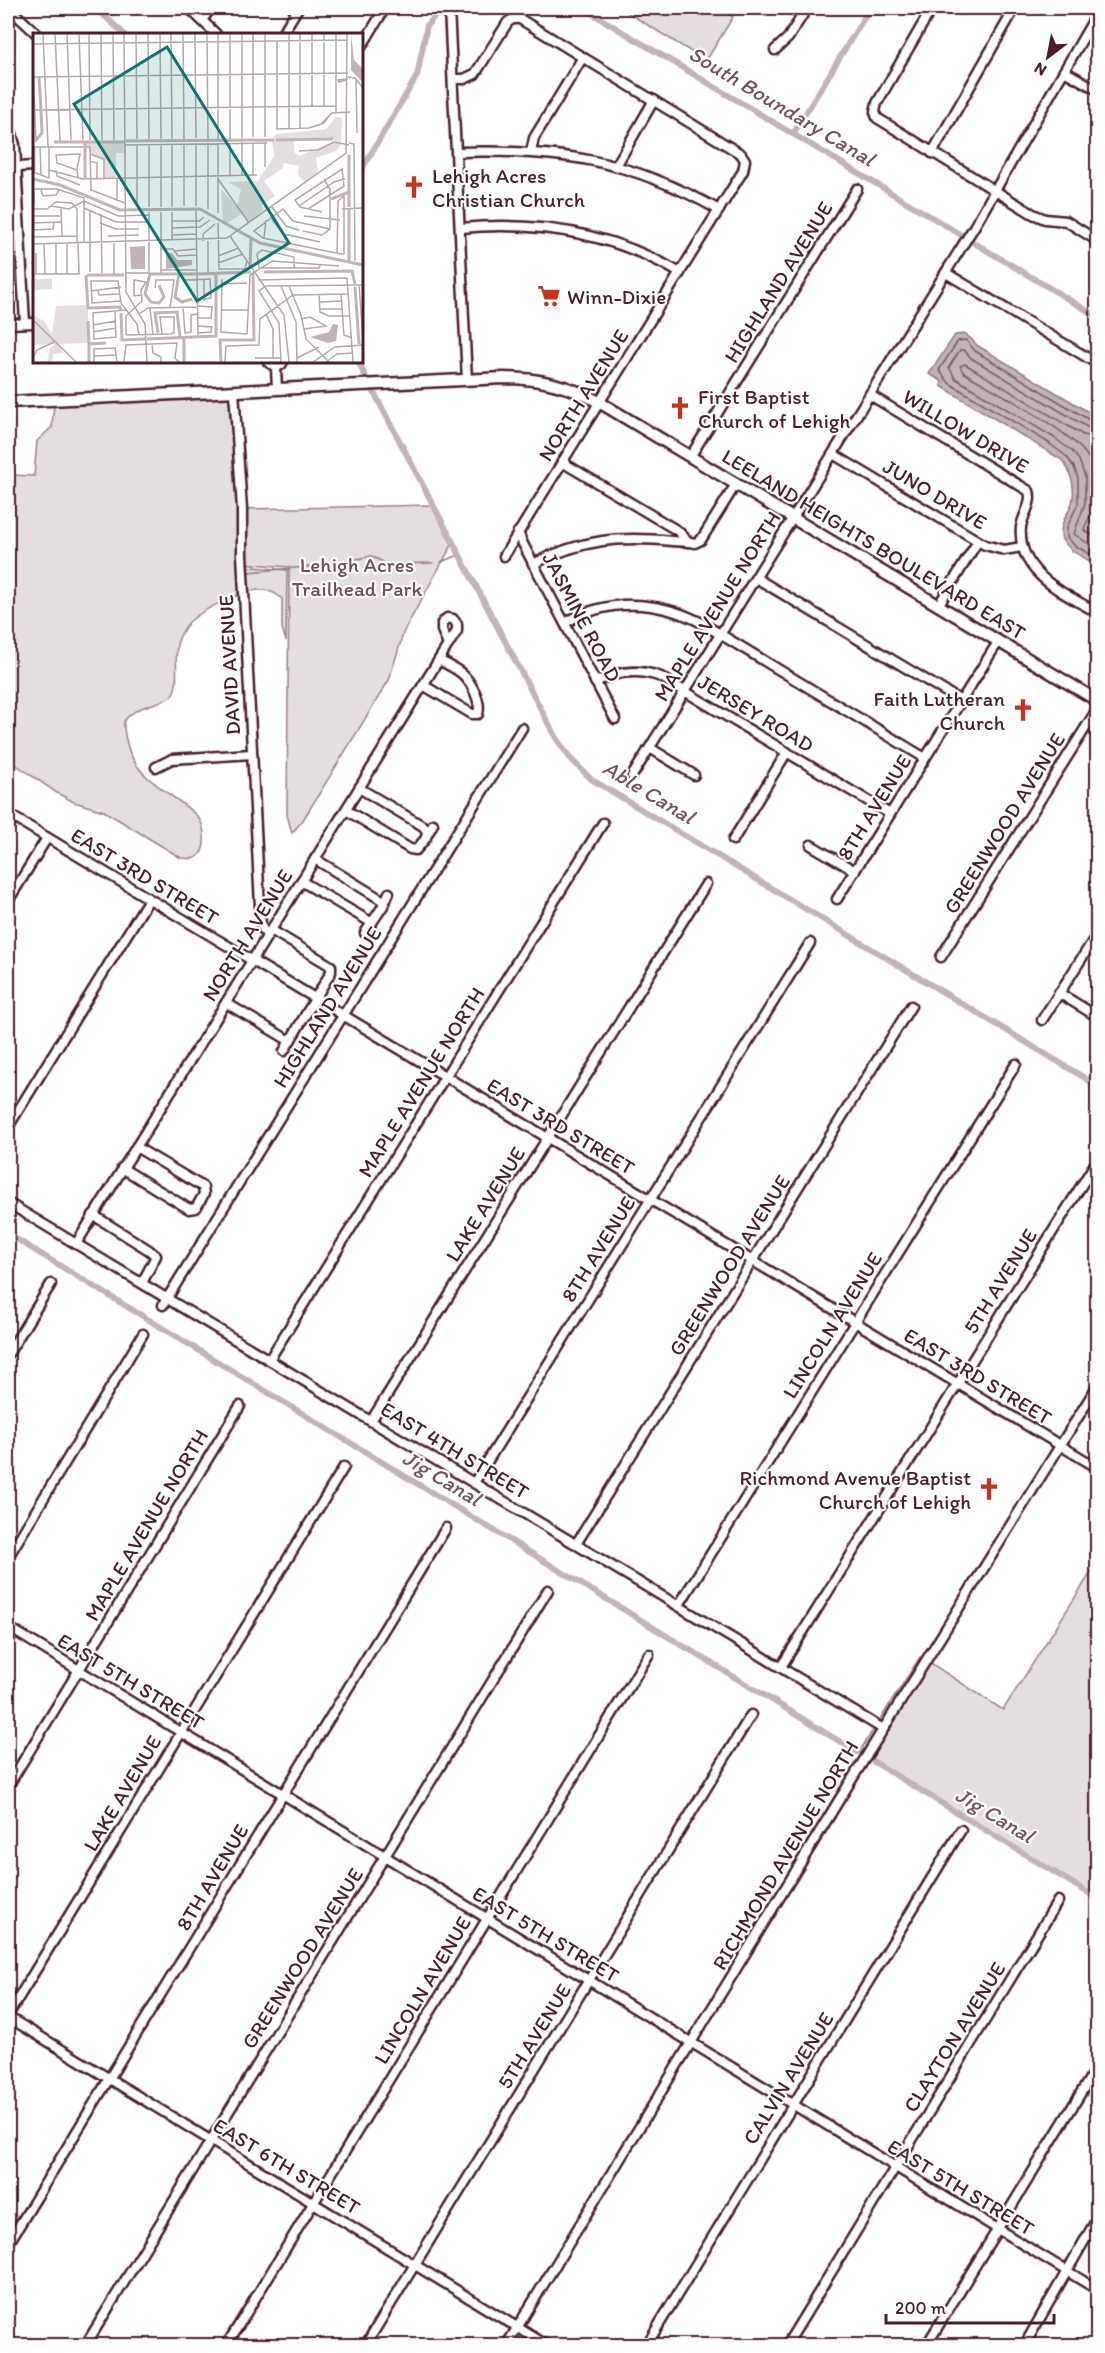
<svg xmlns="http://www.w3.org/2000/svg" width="1105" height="2353" viewBox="0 0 1105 2353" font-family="Itim,sans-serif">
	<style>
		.green { fill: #e5dee0; stroke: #987e86; stroke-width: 1.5 }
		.water { fill: #c1b3b6; stroke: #91787e; stroke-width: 1.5 }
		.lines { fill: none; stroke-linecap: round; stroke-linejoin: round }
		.shore { stroke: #7a5a63; stroke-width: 1.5 }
		.stream { stroke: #91787e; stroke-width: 1.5 }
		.canal { stroke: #c1b3b6; stroke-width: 6 }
		.minor-casing { stroke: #4a1f2b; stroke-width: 13 }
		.major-casing { stroke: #4a1f2b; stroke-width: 15 }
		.minor { stroke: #fff; stroke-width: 8 }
		.major { stroke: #fff; stroke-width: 10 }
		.labels { text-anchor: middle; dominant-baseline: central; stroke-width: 4.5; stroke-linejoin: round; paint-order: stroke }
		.poi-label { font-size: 21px; fill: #4a1f2b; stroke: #fff; text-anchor: start }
		.street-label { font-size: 21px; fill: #4a1f2b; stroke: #fff }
		.park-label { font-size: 21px; fill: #714f58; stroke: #fff }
		.water-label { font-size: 22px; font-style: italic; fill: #74535c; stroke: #fff }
		.inset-river { fill: none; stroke: #c1b3b6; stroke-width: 3 }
		.inset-road { fill: none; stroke: #b7a5aa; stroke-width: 1.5 }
		.view { fill: #0f766e; fill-opacity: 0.15; stroke: #0f766e; stroke-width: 3 }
		.inset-edge { fill: none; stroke: #4a1f2b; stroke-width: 3 }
	</style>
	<rect width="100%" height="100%" fill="#fff"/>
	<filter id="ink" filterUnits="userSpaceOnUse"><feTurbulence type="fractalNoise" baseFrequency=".0167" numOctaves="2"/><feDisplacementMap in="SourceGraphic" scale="12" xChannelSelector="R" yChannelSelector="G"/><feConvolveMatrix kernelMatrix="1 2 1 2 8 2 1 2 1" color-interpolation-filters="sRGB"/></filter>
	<g filter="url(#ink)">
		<g class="green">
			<polygon points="620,8 716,8 733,17 706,61"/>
			<path d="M 231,394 L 242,566 L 287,570 L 286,641 L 282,628 L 282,599 C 276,593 270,590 261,590 C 246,589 206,608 194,618 C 187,623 181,633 178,641 C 173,656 181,683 172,695 C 161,706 139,702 124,721 C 123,728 125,736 127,744 C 137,782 172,791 197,816 C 205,825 209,852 195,858 C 192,859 185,858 181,858 L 104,811 L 74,802 L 57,793 L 8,759 L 8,475 L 34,476 L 37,441 L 52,427 L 54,403 Z"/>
			<polygon points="433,505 453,543 404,631 389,680 303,820 292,833 287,815 289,567 242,563 242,509"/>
			<polygon points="1097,1563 1097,1900 869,1757 929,1662 1003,1710"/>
			<polygon points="920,1657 924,1659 864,1755 859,1752"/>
		</g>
		<path class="water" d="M 966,334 L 978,346 L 1097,417 L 1097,565 L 1072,551 L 1062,540 C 1058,524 1067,517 1072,503 C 1076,488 1071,472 1062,460 L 941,386 L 942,381 L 929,374 L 955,335 Z"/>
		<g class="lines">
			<g class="shore">
				<polyline points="1098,422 1091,421 975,351 966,340 958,341 939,370 949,383 1049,443 1067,457 1074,467 1078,478 1078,504 1067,527 1067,537 1075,546 1098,558"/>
				<polyline points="1098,430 1087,427 971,358 964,350 960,350 949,367 955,378 1053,437 1072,451 1079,460 1085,477 1085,503 1074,534 1098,550"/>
				<path d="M 1098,439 L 1083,435 L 965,364 L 960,366 L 963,372 C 991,389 1076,433 1089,459 C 1095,472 1096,490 1094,504 C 1093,514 1086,521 1084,530 L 1098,539"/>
			</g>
			<g class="stream">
				<polyline points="441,562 459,555"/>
				<polyline points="393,564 433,563"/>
				<polyline points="325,566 371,556 383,562"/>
				<polyline points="247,572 319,566"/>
			</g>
			<g class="canal">
				<polyline points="96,8 124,34"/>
				<polyline points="583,8 963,236"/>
				<polyline points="793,134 870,8"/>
				<polyline points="362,169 417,76 427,25 436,15 459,8"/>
				<polyline points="971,241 1098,317"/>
				<polyline points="358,362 556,738 570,758 591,779 1098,1086"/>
				<polyline points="8,1234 857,1752"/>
				<polyline points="874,1762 1098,1899"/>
			</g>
			<g class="minor-casing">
				<g id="minor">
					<polyline points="9,8 37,34"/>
					<polyline points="189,8 216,34"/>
					<polyline points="449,8 467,380"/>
					<polyline points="790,8 802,15"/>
					<polyline points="932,8 877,103 875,112 877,118 1033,214 1045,219 1066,221 1098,241"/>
					<polyline points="202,20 211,8"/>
					<polyline points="282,34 298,8"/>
					<polyline points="362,46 385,8"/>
					<polyline points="775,50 788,38 807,8"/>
					<polyline points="1064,71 1098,90"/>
					<polyline points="453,79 464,79 475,74 508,22 513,19 520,19 741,154 745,160 743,171 504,556"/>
					<polyline points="8,119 15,145 25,323"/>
					<path d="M 457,152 C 559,149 629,159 719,210"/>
					<polyline points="531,152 534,138 583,57"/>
					<polyline points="932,153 1015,8"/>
					<polyline points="616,166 654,100"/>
					<polyline points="17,167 34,166"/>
					<path d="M 461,228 C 538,221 613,233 680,273"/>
					<polyline points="946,273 1098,364"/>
					<polyline points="8,324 34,323"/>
					<polyline points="268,362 276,367 281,365 283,362"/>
					<polyline points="276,367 277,389"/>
					<polyline points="234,391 242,509 242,554 261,926 267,936"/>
					<path d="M 870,395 L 1029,491 C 1033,504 1023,514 1021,527 C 1017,574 1064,593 1098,613"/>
					<polyline points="833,454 985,545 1004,550 1022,547"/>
					<polyline points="690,457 857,189"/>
					<polyline points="562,462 678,531 689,542"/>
					<polyline points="518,532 523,544 615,719"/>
					<path d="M 533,564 C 582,539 619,536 672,541 C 680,542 687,541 695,543 L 701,540 L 736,484"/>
					<polyline points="756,578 961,701"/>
					<polyline points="938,606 978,541"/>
					<polygon points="447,618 453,619 457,624 457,631 448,645 442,630 442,623"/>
					<path d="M 565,623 C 608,598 656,600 700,622 L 925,758"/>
					<path d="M 595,682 C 617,671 638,668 661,677 L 890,814"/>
					<path d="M 423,685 L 472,714 L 478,714 C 482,702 471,681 461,673 C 455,668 446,664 439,660"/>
					<polyline points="650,748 694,775"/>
					<polyline points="156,767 172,759 252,754"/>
					<polyline points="632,776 974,227 1098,12"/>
					<polyline points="346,810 410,849 416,850 426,838 427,831 423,826 359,788"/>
					<polyline points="8,814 1098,1468"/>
					<polyline points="427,835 433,824"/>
					<polyline points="733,840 787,752"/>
					<polyline points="811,845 855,871"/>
					<polyline points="315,859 382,900 383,904"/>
					<polyline points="301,881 369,921 372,921"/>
					<polyline points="837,899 998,642"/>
					<polyline points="8,901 47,838"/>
					<polyline points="271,930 331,966 331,972 284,1051"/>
					<polyline points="365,933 383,906 389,893"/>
					<polyline points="941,957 1098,708"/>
					<polyline points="1059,993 1098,1017"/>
					<polyline points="226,1003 290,1041"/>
					<polyline points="1042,1020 1098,933"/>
					<polyline points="8,1127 149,899"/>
					<polyline points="122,1168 189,1209 196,1208 204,1194 203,1187 136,1147"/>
					<polyline points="8,1203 883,1729"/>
					<polyline points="93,1215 149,1250 156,1256 142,1283"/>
					<polyline points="76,1244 448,645"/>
					<polyline points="163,1305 522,728"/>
					<polyline points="8,1354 51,1284"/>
					<polyline points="269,1360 603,823"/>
					<polyline points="371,1421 706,884"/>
					<polyline points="474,1483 810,943"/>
					<polyline points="576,1544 911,1006"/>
					<polyline points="8,1557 143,1334"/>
					<polyline points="679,1605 1016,1064"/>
					<polyline points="8,1627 1098,2290"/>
					<polyline points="781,1667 1098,1159"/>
					<polyline points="8,1786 240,1406"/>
					<polyline points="8,2015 344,1467"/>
					<polyline points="8,2017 548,2346"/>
					<polyline points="8,2244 446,1528"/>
					<polyline points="85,2346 548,1590"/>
					<polyline points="226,2346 649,1654"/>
					<polyline points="365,2346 751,1715"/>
					<polyline points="506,2346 839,1800 1098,1385"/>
					<polyline points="646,2346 961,1830"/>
					<polyline points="786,2346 1058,1901"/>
					<polyline points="926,2346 1098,2065"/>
					<polyline points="1024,2346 1098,2217"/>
				</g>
			</g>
			<g class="major-casing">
				<path id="major" d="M 8,402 L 504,378 C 538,378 570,386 599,402 L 1098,701"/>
			</g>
			<use href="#minor" class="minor"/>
			<use href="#major" class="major"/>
		</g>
	</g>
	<defs>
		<g id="church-bare" transform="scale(1.8)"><path d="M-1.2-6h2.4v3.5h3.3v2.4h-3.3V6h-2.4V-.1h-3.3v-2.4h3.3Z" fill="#c8321e" stroke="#fff" stroke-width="2.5" paint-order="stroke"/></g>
		<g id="supermarket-bare" transform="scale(1.8)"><path d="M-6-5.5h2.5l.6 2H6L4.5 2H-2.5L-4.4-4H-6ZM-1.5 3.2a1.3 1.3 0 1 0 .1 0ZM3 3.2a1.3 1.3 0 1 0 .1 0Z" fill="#c8321e" stroke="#fff" stroke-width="2.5" paint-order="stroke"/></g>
	</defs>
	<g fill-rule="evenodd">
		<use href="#church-bare" x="414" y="187"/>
		<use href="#supermarket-bare" x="549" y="296"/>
		<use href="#church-bare" x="680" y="408"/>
		<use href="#church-bare" x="1023" y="710"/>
		<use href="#church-bare" x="989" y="1489"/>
	</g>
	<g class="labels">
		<g class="poi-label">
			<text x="432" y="175">Lehigh Acres<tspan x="432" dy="24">Christian Church</tspan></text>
			<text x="567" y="296">Winn-Dixie</text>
			<text x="698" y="396">First Baptist<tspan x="698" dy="24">Church of Lehigh</tspan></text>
			<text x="1005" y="698" text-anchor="end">Faith Lutheran<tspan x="1005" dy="24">Church</tspan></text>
			<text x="971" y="1477" text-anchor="end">Richmond Avenue Baptist<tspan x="971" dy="24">Church of Lehigh</tspan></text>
		</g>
		<g class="street-label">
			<text transform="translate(778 282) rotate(-58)">HIGHLAND AVENUE</text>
			<text transform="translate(583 395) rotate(-58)">NORTH AVENUE</text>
			<text transform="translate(966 431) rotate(31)">WILLOW DRIVE</text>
			<text transform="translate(935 494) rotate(31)">JUNO DRIVE</text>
			<text transform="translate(874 544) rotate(31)">LEELAND HEIGHTS BOULEVARD EAST</text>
			<text transform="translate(717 606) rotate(-58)">MAPLE AVENUE NORTH</text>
			<text transform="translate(582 617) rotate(62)">JASMINE ROAD</text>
			<text transform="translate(229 665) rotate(-93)">DAVID AVENUE</text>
			<text transform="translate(756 713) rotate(31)">JERSEY ROAD</text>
			<text transform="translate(874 807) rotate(-58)">8TH AVENUE</text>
			<text transform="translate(1004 823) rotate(-58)">GREENWOOD AVENUE</text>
			<text transform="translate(145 876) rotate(31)">EAST 3RD STREET</text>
			<text transform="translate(247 935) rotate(-58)">NORTH AVENUE</text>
			<text transform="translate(327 1007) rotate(-58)">HIGHLAND AVENUE</text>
			<text transform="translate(421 1082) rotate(-58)">MAPLE AVENUE NORTH</text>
			<text transform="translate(561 1126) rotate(31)">EAST 3RD STREET</text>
			<text transform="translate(485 1204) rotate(-58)">LAKE AVENUE</text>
			<text transform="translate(598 1249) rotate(-58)">8TH AVENUE</text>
			<text transform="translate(729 1265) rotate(-58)">GREENWOOD AVENUE</text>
			<text transform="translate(1000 1281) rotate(-58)">5TH AVENUE</text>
			<text transform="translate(832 1325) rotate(-58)">LINCOLN AVENUE</text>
			<text transform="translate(978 1376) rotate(31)">EAST 3RD STREET</text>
			<text transform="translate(455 1450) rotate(31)">EAST 4TH STREET</text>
			<text transform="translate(146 1525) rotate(-59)">MAPLE AVENUE NORTH</text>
			<text transform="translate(131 1681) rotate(31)">EAST 5TH STREET</text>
			<text transform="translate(122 1793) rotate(-59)">LAKE AVENUE</text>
			<text transform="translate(785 1855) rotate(-59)">RICHMOND AVENUE NORTH</text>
			<text transform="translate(212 1877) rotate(-59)">8TH AVENUE</text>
			<text transform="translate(546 1934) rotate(31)">EAST 5TH STREET</text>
			<text transform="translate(302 1958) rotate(-58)">GREENWOOD AVENUE</text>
			<text transform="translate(422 1990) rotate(-59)">LINCOLN AVENUE</text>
			<text transform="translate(534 2036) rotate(-58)">5TH AVENUE</text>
			<text transform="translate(954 2037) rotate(-58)">CLAYTON AVENUE</text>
			<text transform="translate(788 2078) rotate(-58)">CALVIN AVENUE</text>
			<text transform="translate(287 2166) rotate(31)">EAST 6TH STREET</text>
			<text transform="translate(961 2187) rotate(31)">EAST 5TH STREET</text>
		</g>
		<g class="park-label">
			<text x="357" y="564">Lehigh Acres<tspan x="357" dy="24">Trailhead Park</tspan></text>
		</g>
		<g class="water-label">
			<text transform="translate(782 106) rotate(31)">South Boundary Canal</text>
			<text transform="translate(649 792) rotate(31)">Able Canal</text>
			<text transform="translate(442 1478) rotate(31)">Jig Canal</text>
			<text transform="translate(995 1815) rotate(31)">Jig Canal</text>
		</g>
	</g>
	<g transform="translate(33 33)">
		<rect width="330" height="330" fill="#fff"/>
		<path d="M 303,84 L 309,85 L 308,112 L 303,118 L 283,125 L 285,138 L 272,150 L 265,141 L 266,133 L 251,130 L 250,135 L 231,148 L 242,163 L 229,172 L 230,177 L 216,189 L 210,180 L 194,190 L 190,188 L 188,156 L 204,174 L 208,156 L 195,149 L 225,148 L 241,123 L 239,107 L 243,101 L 293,96 ZM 261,106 L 301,106 L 302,108 L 266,123 L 261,119 ZM 52,109 L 93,109 L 93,120 L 83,120 L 83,145 L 72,145 L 72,129 L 58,121 ZM 0,246 L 19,246 L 19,256 L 2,257 L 2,271 ZM 55,272 L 56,310 L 25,311 L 31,320 L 20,321 L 19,329 L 0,329 L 15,328 L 16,316 L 22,311 L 0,312 L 0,282 L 11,288 L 19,301 L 23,273 Z" fill="#e5dee0" fill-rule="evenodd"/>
		<path d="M 318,1 L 321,27 L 330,36 L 330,50 L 318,37 ZM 112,213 L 112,236 L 98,236 L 97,214 ZM 139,220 L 144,227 L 159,227 L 159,232 L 133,236 L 133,221 ZM 300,291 L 305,292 L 303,308 L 295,310 L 277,304 L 296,299 Z" fill="#c1b3b6"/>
		<path class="inset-river" d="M 6,44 L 8,76M 3,107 L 9,100 L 8,78M 243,107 L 300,106M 93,108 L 241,107M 21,109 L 52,109M 52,113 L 52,109 L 91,109M 1,114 L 1,139M 52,115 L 52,145M 316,122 L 316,174M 0,146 L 27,152 L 87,177 L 167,176 L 227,210 L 330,232M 298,166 L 316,159M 316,176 L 316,229M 217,235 L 218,204M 231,239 L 319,238 L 322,251M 116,241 L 163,241M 117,241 L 112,261 L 118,269 L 126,270 L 131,264 L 126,252M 146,241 L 142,264 L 149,269 L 159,266M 164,241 L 218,239M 53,242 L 55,275 L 87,274 L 88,277M 54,242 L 91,242M 322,254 L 326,311M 88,280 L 89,307 L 112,306M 55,288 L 56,311M 125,300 L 122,280 L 144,279 L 147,304M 151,304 L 151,329M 114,306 L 183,303 L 183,240M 56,329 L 56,311 L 73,310M 188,329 L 187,307 L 221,307 L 220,240"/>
		<path class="inset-road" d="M 10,1 L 15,113M 22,1 L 27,108M 34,1 L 38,107M 46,1 L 50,107M 56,1 L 57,107M 68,1 L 69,107M 80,1 L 81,107M 91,1 L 93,259 L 112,291 L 114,329M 103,1 L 104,106M 115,1 L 116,106M 127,1 L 128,106M 138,1 L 139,106M 150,1 L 151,106M 162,1 L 163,105M 174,1 L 175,106M 0,11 L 314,7M 0,34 L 3,109M 0,44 L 315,40M 315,44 L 322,45 L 330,55M 323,46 L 324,100M 305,47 L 312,46 L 313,47 L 306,49 ZM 279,73 L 279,1M 291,73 L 291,1M 0,77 L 303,73M 303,79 L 303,1M 288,91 L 299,80 L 317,79M 243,96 L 276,95 L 291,90 L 296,83M 244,96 L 244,8M 256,96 L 256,1M 267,96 L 267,1M 220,104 L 220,1M 232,104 L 232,1M 209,105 L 209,1M 185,106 L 185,1M 197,106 L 197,1M 209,109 L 209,143M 232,109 L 232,134M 175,110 L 175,176M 185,110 L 185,180M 197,110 L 197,143M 220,110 L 220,142M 316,110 L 321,111 L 322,228M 116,111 L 116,174M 128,111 L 128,174M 139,111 L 139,174M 151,111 L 151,173M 163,111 L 163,173M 92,112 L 234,110M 104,112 L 104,174M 0,114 L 57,114 L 58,157 L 92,170M 7,114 L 8,142M 266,118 L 285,117 L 301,109 L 316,112M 57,121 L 71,126 L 71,145M 57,128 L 64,130 L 64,146M 44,136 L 47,121 L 23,122 L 24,130 L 44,137 L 45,144M 16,137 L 50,146 L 224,142M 23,137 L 24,143 L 47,152M 0,139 L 16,145 L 16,113M 185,146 L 216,190M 0,152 L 1,170M 2,156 L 24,156 L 51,165 L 51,210M 8,157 L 10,163 L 23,162 L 26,157M 51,168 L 85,183 L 116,182M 84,168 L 84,145M 18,173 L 36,176 L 51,168M 266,173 L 301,149 L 312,146M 239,174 L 253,193 L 266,197M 51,175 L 83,189 L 116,189M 0,176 L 14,176 L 23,169 L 39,170 L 44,176 L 44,210M 28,176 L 29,203M 275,176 L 311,153 L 309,136 L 262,167 L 267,174 L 276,176 L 289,179M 309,176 L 330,175M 163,178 L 165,302M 128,179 L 128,240M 68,181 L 69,240M 0,183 L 27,183M 271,183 L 307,187M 237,184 L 251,201 L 287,209M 139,188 L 166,188 L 171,184M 0,190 L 28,189M 67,190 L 83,196 L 106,196M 185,190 L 186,236 L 212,236 L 214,227M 139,195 L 167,194 L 177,187M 297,196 L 260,188 L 250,176 L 221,198 L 230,205 L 308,221 L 311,221 L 311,163 L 305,168 L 304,220M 0,197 L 20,196 L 21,190M 270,198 L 289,202 L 297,196 L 297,156 L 291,146M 139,202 L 163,201M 75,203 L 106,202M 197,203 L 251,282 L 256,329M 0,204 L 44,203M 231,205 L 233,187M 139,208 L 139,179M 170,208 L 170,201 L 182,191M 175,208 L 175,239M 23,210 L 23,241M 34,210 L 34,241M 81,210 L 81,241M 0,211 L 194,205 L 313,120 L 314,1M 11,211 L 12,241M 128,216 L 140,216 L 145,223 L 163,222M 142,218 L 163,216M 3,220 L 3,241M 185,223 L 206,215M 185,230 L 210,221M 226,235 L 224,221 L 229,217 L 261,224 L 261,235M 227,235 L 286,235 L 288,231M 128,237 L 163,237M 57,239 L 57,178M 93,240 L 116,240 L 116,179M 0,241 L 46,241 L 45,210M 171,246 L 171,268M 189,246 L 188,299 L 214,301 L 217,242 L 239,228 L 306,233M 151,247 L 177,246 L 178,265 L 171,266M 225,247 L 314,245 L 320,329M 188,251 L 214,250M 326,252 L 330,305M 248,253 L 263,289 L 264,329M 256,253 L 268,282 L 273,306 L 296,329M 122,255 L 123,247 L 141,247 L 137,275M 58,258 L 88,254M 65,258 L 66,262 L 86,261M 286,261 L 287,279 L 296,283 L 317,283M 308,261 L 311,302 L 319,305M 108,262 L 101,263 L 101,247 L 113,249 L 108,257 L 109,268 L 93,283 L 93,301 L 94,302 L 137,301 L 141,300 L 141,284 L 127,284 L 129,301M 88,268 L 59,270 L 58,248 L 85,248 L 88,270 L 104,291 L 106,302M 286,269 L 309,268M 164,273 L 179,274 L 178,285 L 165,285M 150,274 L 152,300 L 158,299 L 158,282 L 165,281M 117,275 L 120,301M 286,276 L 309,276M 189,277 L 215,277M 82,279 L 83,304 L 61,306 L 60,280 L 93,277M 106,281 L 115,275 L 164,274M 233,281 L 240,296 L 240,325M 268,286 L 277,284 L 293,293 L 271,296M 0,287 L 43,329M 60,292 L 83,288M 165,293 L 179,294 L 178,299 L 165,300M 60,299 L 83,295M 119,311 L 120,320 L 128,324 L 128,329M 61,323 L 84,322M 0,325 L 4,317 L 21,309M 222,325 L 248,325M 264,325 L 286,314M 61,329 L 61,316 L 82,315 L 84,329M 91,329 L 93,312 L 144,310 L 142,325 L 146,329M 192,329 L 193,313 L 226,312 L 227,286 L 260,262 L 316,261M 248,329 L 246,290 L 226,258 L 233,253 L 330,252M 280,329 L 302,314 L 330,312M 293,329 L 304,321 L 320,320"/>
		<path class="view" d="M 134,14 L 256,210 L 164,268 L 41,71 Z"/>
		<rect width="330" height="330" class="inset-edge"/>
	</g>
	<rect width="1105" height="2353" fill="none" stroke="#fff" stroke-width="30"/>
	<rect x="15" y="15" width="1075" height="2323" fill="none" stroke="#4a1f2b" stroke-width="2" filter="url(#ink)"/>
	<g transform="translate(1048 57) rotate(212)" stroke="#ffffff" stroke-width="4.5" paint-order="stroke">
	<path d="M0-4.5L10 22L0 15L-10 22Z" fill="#4a1f2b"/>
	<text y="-9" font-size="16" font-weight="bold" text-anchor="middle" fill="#4a1f2b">N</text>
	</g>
	<path d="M886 2314v9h168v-9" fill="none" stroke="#4a1f2b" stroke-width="3"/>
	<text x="895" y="2314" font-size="18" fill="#4a1f2b" stroke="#ffffff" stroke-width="4.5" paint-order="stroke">200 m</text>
</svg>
